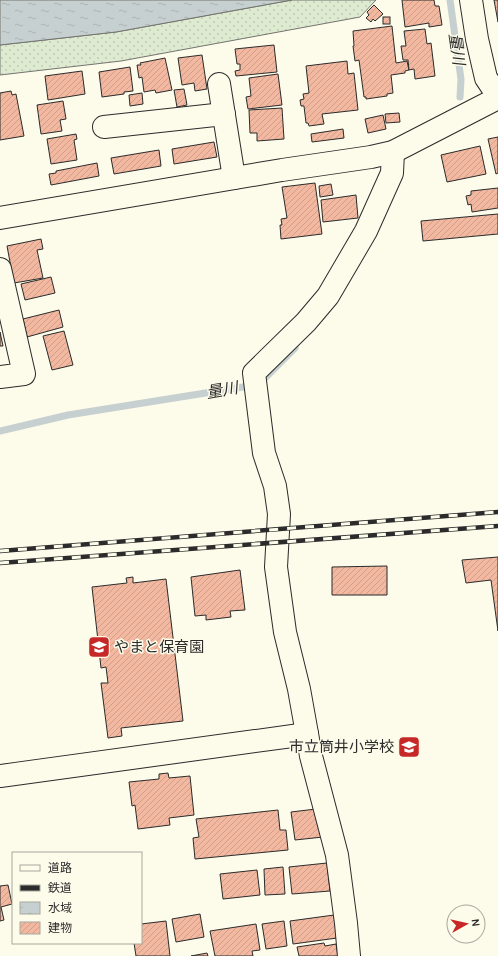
<svg xmlns="http://www.w3.org/2000/svg" width="498" height="956" viewBox="0 0 498 956" font-family="Karla,'Noto Sans JP',sans-serif">
	<style>
		.grass { fill: url(#grass-dots); stroke: #74746e }
		.water { fill: url(#water-ripples); stroke: #74746e }
		.lines { fill: none; stroke-linecap: round; stroke-linejoin: round }
		.stream { stroke: #c7d0d0; stroke-width: 7 }
		.building { fill: url(#building-hatch); stroke: #2b2b2b }
		.minor-casing { stroke: #2b2b2b; stroke-width: 24 }
		.minor { stroke: #fdfbea; stroke-width: 22 }
		.rail-casing { stroke: #2b2b2b; stroke-width: 4.5 }
		.rail { stroke: #fdfbea; stroke-width: 3; stroke-dasharray: 9; stroke-linecap: butt }
		.labels { text-anchor: middle; dominant-baseline: central; stroke-width: 3; stroke-linejoin: round; paint-order: stroke }
		.poi-label { font-size: 15px; fill: #2b2b2b; stroke: #fdfbea; text-anchor: start }
		.water-label { font-size: 16px; font-style: italic; fill: #2b2b2b; stroke: #fdfbea }
	</style>
	<defs>
		<pattern id="grass-dots" width="8" height="8" patternUnits="userSpaceOnUse"><rect width="8" height="8" fill="#deebd1"/><path d="M2 2h.1M6 6h.1" fill="none" stroke="#bfcab4" stroke-width="1.8" stroke-linecap="round"/></pattern>
		<pattern id="water-ripples" width="26" height="14" patternUnits="userSpaceOnUse"><rect width="26" height="14" fill="#c7d0d0"/><path d="M2 4q2-2 4 0t4 0M15 11q2-2 4 0t4 0" fill="none" stroke="#abb3b3"/></pattern>
		<pattern id="building-hatch" width="6" height="6" patternUnits="userSpaceOnUse"><rect width="6" height="6" fill="#f2b8a0"/><path d="M-1 1l2-2M0 6l6-6M5 7l2-2" fill="none" stroke="#d09e8a"/></pattern>
	</defs>
	<rect width="100%" height="100%" fill="#fdfbea"/>
	<polygon class="grass" points="292,0 376,0 360,17 121,61 0,75 0,45 116,32"/>
	<polygon class="water" points="0,0 292,0 116,32 0,45"/>
	<g class="lines">
		<g class="stream">
			<polyline points="450,0 461,79 460,97"/>
			<polyline points="0,431 68,415 243,387 265,378 295,348"/>
		</g>
	</g>
	<g class="building">
		<polygon points="402,0 434,0 435,6 439,6 442,25 429,27 429,23 405,27"/>
		<polygon points="494,0 498,0 498,22"/>
		<polygon points="374,5 383,14 375,21 373,19 371,22 366,18 369,15 367,12"/>
		<rect x="383" y="17" width="7" height="7"/>
		<polygon points="392,26 396,63 407,61 409,70 405,71 405,73 391,75 393,93 387,94 387,96 366,99 366,97 364,97 359,60 355,61 353,46 354,46 353,31"/>
		<polygon points="425,29 427,44 431,43 435,76 415,79 414,69 409,70 408,60 403,60 401,46 406,46 404,31"/>
		<polygon points="274,45 277,72 236,76 235,71 240,70 240,64 237,64 235,49"/>
		<polygon points="202,55 207,89 195,91 194,83 182,85 178,58"/>
		<polygon points="165,58 172,90 156,93 155,90 144,92 142,77 139,78 137,65 141,65 140,63"/>
		<polygon points="347,61 348,74 354,73 358,110 322,114 324,124 309,126 308,123 306,123 304,106 301,106 300,100 304,99 303,94 309,93 306,66"/>
		<polygon points="130,67 133,91 124,92 124,94 102,97 99,72"/>
		<polygon points="82,71 85,94 48,100 45,76"/>
		<polygon points="278,74 282,105 248,109 246,97 251,96 249,78"/>
		<polygon points="184,89 187,105 177,107 174,90"/>
		<polygon points="11,91 12,95 16,94 24,136 0,140 0,93"/>
		<polygon points="142,93 143,104 130,106 129,95"/>
		<polygon points="63,101 66,119 60,120 62,131 41,134 37,105"/>
		<polygon points="282,108 284,139 257,141 257,133 250,133 249,110"/>
		<polygon points="399,113 400,122 386,123 385,114"/>
		<polygon points="383,115 386,129 368,133 365,119"/>
		<polygon points="343,129 344,138 312,142 311,134"/>
		<polygon points="76,134 77,139 74,140 77,160 51,164 47,139"/>
		<polygon points="498,137 498,173 496,174 488,139"/>
		<polygon points="214,142 217,157 174,164 172,149"/>
		<polygon points="480,146 486,174 447,182 441,155"/>
		<polygon points="159,150 161,166 114,174 111,158"/>
		<polygon points="97,163 99,176 51,185 49,174 56,173 56,171"/>
		<polygon points="315,183 322,234 281,239 280,225 282,225 281,219 287,218 282,187"/>
		<polygon points="331,184 333,195 320,197 319,186"/>
		<polygon points="498,188 498,208 472,212 471,204 468,205 466,196 471,195 471,191"/>
		<polygon points="356,195 358,218 323,222 321,200"/>
		<polygon points="498,214 498,234 423,241 421,221"/>
		<polygon points="41,239 43,249 37,250 43,278 14,283 7,246"/>
		<polygon points="51,277 55,293 25,300 21,284"/>
		<polygon points="59,310 63,327 27,337 23,319"/>
		<polygon points="64,331 73,365 52,370 43,336"/>
		<polygon points="0,332 3,346 0,346"/>
		<polygon points="498,557 498,631 491,580 466,583 462,560"/>
		<polygon points="387,566 387,595 332,595 332,567"/>
		<polygon points="240,570 245,610 230,611 231,617 206,620 206,615 195,616 191,577"/>
		<polygon points="133,577 133,583 166,579 183,721 121,728 122,736 108,738 101,683 108,683 106,667 101,668 92,587 127,583 126,578"/>
		<polygon points="168,773 169,778 190,776 194,815 169,818 170,825 138,829 135,805 132,806 129,782 159,779 159,774"/>
		<polygon points="316,809 323,837 295,840 291,812"/>
		<polygon points="278,810 280,830 286,830 288,850 195,859 193,838 199,837 196,819"/>
		<polygon points="327,863 330,891 292,894 289,867"/>
		<polygon points="283,867 285,894 265,895 264,869"/>
		<polygon points="257,870 260,895 223,899 220,874"/>
		<polygon points="8,885 12,904 1,907 4,920 0,921 0,886"/>
		<polygon points="200,914 204,937 176,942 172,919"/>
		<polygon points="334,915 337,938 293,944 290,921"/>
		<polygon points="166,921 170,956 136,956 134,943 141,943 141,924"/>
		<polygon points="284,921 287,946 266,949 262,924"/>
		<polygon points="256,924 260,950 252,951 253,956 215,956 210,931"/>
		<polygon points="324,943 325,946 336,944 338,956 299,956 297,947"/>
		<polygon points="207,953 208,956 191,956"/>
	</g>
	<g class="lines">
		<g class="minor-casing">
			<g id="minor">
				<polyline points="471,0 477,39 486,78 498,96"/>
				<polyline points="219,84 234,178"/>
				<polyline points="104,127 224,114"/>
				<polyline points="0,218 282,170 371,157 393,152 498,98"/>
				<polyline points="0,269 24,374 0,377"/>
				<polyline points="0,776 307,734"/>
				<polyline points="349,956 346,923 337,855 311,756 299,689 285,632 276,567 279,514 275,486 264,453 254,373 306,322 328,296 366,231 392,173 393,152"/>
			</g>
		</g>
		<use href="#minor" class="minor"/>
		<g class="rail-casing">
			<g id="rail">
				<polyline points="0,551 498,512"/>
				<polyline points="0,563 498,526"/>
			</g>
		</g>
		<use href="#rail" class="rail"/>
	</g>
	<defs>
		<g id="school-square" transform="scale(1.15)"><rect x="-9" y="-9" width="18" height="18" rx="4" fill="#c62828" stroke="#fdfbea"/><path d="M0-5L7-2L0 1L-7-2ZM-4 1L0 2.5L4 1V4Q0 6-4 4Z" fill="#fff"/></g>
	</defs>
	<g fill-rule="evenodd">
		<use href="#school-square" x="99" y="647"/>
		<use href="#school-square" x="409" y="747"/>
	</g>
	<g class="labels">
		<g class="poi-label">
			<text x="114" y="647">やまと保育園</text>
			<text x="394" y="747" text-anchor="end">市立筒井小学校</text>
		</g>
		<g class="water-label">
			<text transform="translate(457 49) rotate(82)">量川</text>
			<text transform="translate(222 390) rotate(-10)">量川</text>
		</g>
	</g>
	<rect x="12" y="852" width="130" height="92" fill="#fdfbea" stroke="#a9a89e"/>
	<rect x="20" y="865" width="20" height="6" fill="#fdfbea" stroke="#a9a89e"/>
	<text x="48" y="872" font-size="12" fill="#2b2b2b">道路</text>
	<rect x="20" y="885" width="20" height="6" fill="#2b2b2b" stroke="#a9a89e"/>
	<text x="48" y="892" font-size="12" fill="#2b2b2b">鉄道</text>
	<rect x="20" y="902" width="20" height="12" fill="url(#water-ripples)" stroke="#a9a89e"/>
	<text x="48" y="912" font-size="12" fill="#2b2b2b">水域</text>
	<rect x="20" y="922" width="20" height="12" fill="url(#building-hatch)" stroke="#a9a89e"/>
	<text x="48" y="932" font-size="12" fill="#2b2b2b">建物</text>
	<g transform="translate(466 924) rotate(82)"><circle r="19" fill="#fdfbea" stroke="#a9a89e"/>
	<path d="M0-3L7 15L0 10L-7 15Z" fill="#c62828"/>
	<text y="-6" font-size="11" font-weight="bold" text-anchor="middle" fill="#2b2b2b">N</text>
	</g>
</svg>
